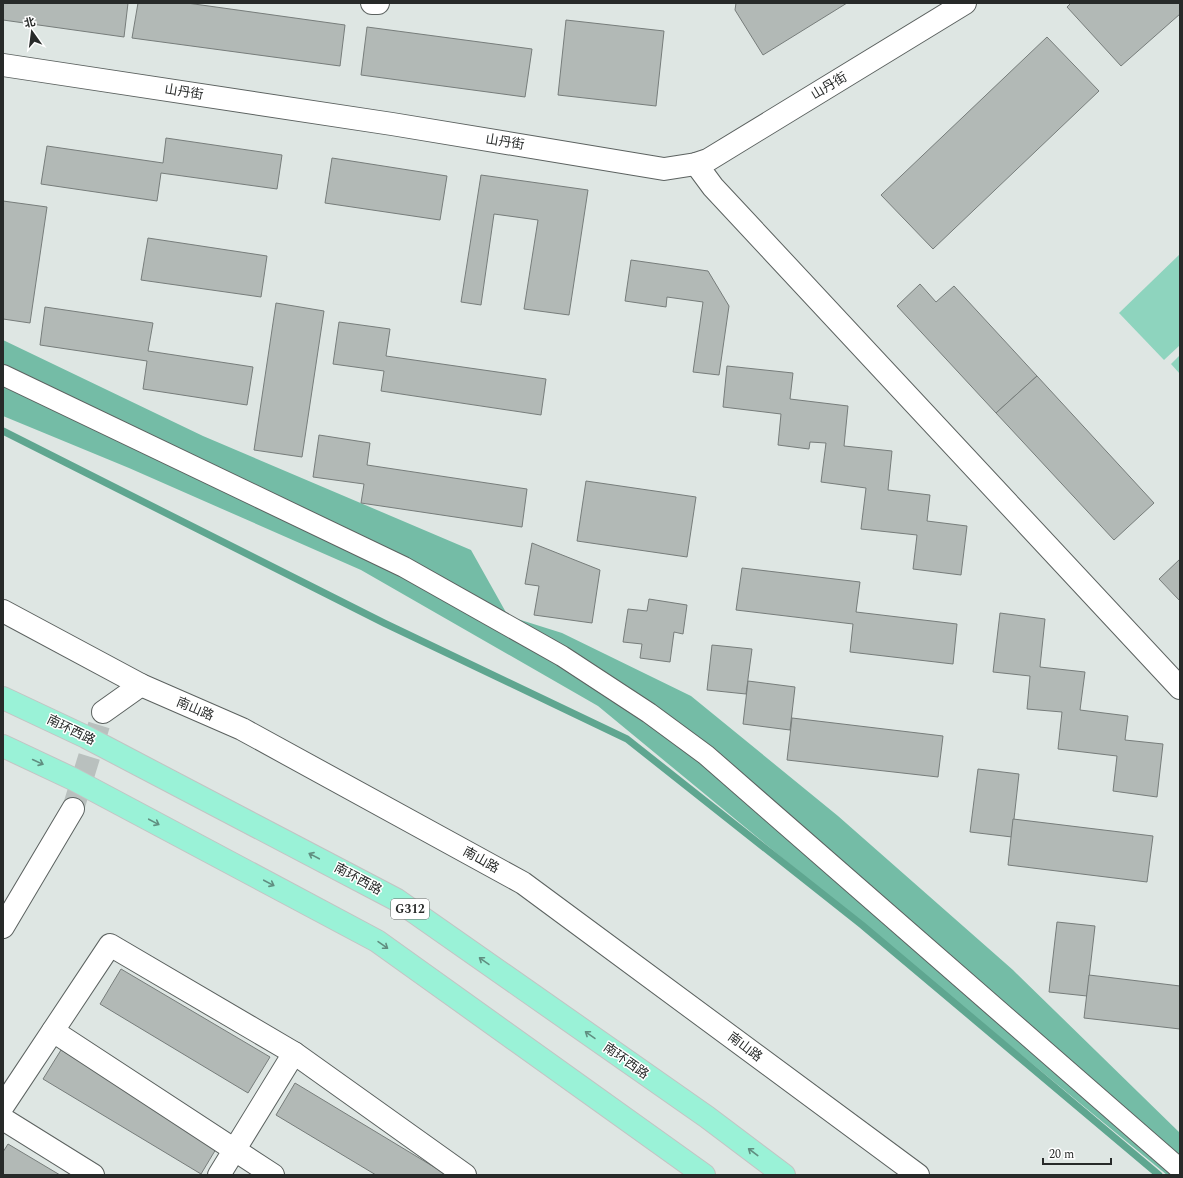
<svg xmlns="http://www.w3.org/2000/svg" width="1183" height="1178" viewBox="0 0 1183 1178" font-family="Spectral,'Noto Sans SC',serif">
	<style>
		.green { fill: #8ed4be }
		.forest { fill: #74bca6 }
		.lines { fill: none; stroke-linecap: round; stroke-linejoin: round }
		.stream { stroke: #5fa690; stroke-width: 7 }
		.building { fill: #b2b9b6; stroke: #777d7b }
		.minor-tunnel { stroke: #b9c0be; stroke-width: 22; stroke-dasharray: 22 11; stroke-linecap: butt }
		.pedestrian-casing { stroke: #5c6260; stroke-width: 22 }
		.minor-casing { stroke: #5c6260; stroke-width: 24 }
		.tertiary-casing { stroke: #5c6260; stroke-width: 24 }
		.trunk-casing { stroke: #c3c3c3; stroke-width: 24 }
		.pedestrian { stroke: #fff; stroke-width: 20 }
		.minor { stroke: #fff; stroke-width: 22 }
		.tertiary { stroke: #fff; stroke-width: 22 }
		.trunk { stroke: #9af2d7; stroke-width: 22 }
		.oneway { stroke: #608e80 }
		.labels { text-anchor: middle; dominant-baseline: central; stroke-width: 3; stroke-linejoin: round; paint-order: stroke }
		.shield { fill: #fff; stroke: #686a69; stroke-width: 1 }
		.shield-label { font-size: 12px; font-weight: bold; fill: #272a29 }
		.street-label { font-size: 13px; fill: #272a29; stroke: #fff }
	</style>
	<rect width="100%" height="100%" fill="#dee6e3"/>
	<g class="green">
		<polygon points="1180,254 1180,345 1164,360 1119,313"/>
		<polygon points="1180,355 1180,374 1171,364"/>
	</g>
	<polygon class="forest" points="3,340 203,436 471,550 508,616 562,633 691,696 838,816 1013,970 1180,1133 1180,1175 1167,1175 598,706 361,570 129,468 3,416"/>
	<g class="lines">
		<polyline class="stream" points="3,431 384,623 627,739 862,925 1159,1175"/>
	</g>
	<g class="building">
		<polygon points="3,3 128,3 124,37 3,20"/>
		<polygon points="138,3 187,3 345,25 340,66 132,38"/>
		<polygon points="736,3 847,3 763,55 735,10"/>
		<polygon points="1071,3 1180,3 1180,14 1121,66 1067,7"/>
		<polygon points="566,20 664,31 656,106 558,95"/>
		<polygon points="367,27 532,49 525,97 361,75"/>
		<polygon points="1047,37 1099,91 933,249 881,195"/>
		<polygon points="166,138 282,155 277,189 161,173 157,201 41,184 47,146 163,163"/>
		<polygon points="332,158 447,176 440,220 325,203"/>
		<polygon points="481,175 588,190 569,315 524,309 538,220 494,214 481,305 461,302"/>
		<polygon points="3,201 47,207 30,323 3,319"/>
		<polygon points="148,238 267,256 261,297 141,280"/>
		<polygon points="631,260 708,271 729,306 719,375 693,372 703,302 667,297 666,307 625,301"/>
		<polygon points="920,284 936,302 954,286 1037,376 996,413 897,306"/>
		<polygon points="276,303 324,311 302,457 254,450"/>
		<polygon points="45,307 153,323 148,351 253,367 247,405 143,389 147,361 40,345"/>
		<polygon points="339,322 390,329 386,356 546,379 541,415 381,391 384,371 333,364"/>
		<polygon points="727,366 793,373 790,399 848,406 844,446 892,451 888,490 930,495 927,521 967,526 961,575 913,569 917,535 861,529 866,488 821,482 826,443 810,442 809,449 778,445 781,414 723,407"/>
		<polygon points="1037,376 1154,503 1114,540 996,413"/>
		<polygon points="319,435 370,443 367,465 527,489 522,527 361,503 364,484 313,477"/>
		<polygon points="586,481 696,497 687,557 577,541"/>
		<polygon points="532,543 600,570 592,623 534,615 539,586 525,584"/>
		<polygon points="1180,559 1180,601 1159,579"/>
		<polygon points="742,568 860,582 856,612 957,624 953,664 850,652 853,624 736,610"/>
		<polygon points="649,599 687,605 683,634 674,632 670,662 640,658 642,644 623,642 628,609 647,611"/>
		<polygon points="1000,613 1045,619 1040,667 1085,672 1080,710 1128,716 1125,740 1163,744 1157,797 1113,791 1117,756 1058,749 1062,712 1027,709 1030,676 993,672"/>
		<polygon points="712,645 752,649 746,694 707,690"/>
		<polygon points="748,681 795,687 790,730 743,724"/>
		<polygon points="792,718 943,736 938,777 787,760"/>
		<polygon points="978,769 1019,774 1012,837 970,832"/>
		<polygon points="1013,819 1153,836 1147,882 1008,865"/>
		<polygon points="1057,922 1095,926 1087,996 1049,992"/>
		<polygon points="121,969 270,1057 248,1093 100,1004"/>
		<polygon points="1089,975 1180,986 1180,1029 1084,1018"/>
		<polygon points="61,1050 219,1144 201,1174 43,1079"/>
		<polygon points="295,1083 444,1173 443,1175 376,1175 276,1115"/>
		<polygon points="8,1144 60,1175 3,1175 3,1152"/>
	</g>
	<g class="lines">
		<polyline class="minor-tunnel" points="73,809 103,712"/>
		<g class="pedestrian-casing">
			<polyline id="pedestrian" points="3,375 404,567 562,656 649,713 706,755 1180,1169"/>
		</g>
		<g class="minor-casing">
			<g id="minor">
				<polyline points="372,3 378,3"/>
				<polyline points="3,65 392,124 664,169 696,164 708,160 965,3"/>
				<polyline points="696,164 713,187 1180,688"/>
				<polyline points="103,712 141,685"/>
				<polyline points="3,927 73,809"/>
				<polyline points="53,1031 273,1175"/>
				<polyline points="3,1106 110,945 294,1053 465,1175"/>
				<polyline points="3,1119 93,1175"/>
				<polyline points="219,1175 294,1053"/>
			</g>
		</g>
		<g class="tertiary-casing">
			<polyline id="tertiary" points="3,611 141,685 242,729 523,883 918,1175"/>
		</g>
		<g class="trunk-casing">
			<g id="trunk">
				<polyline points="3,698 86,737 397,900 707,1117 784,1175"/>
				<polyline points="3,746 73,779 377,941 704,1175"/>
			</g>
		</g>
		<use href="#pedestrian" class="pedestrian"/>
		<use href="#minor" class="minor"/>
		<use href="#tertiary" class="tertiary"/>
		<use href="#trunk" class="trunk"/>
	</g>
	<defs><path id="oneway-shaft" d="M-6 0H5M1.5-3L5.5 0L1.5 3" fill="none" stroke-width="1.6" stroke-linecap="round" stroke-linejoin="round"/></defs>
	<g class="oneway">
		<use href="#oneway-shaft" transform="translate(38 762) rotate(25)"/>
		<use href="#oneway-shaft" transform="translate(154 822) rotate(28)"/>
		<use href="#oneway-shaft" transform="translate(314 856) rotate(-152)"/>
		<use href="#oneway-shaft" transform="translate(269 883) rotate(28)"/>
		<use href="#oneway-shaft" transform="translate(383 945) rotate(35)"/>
		<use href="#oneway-shaft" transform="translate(484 961) rotate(-145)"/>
		<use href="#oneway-shaft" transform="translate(590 1035) rotate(-145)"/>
		<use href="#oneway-shaft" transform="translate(753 1152) rotate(-143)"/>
	</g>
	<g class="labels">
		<rect class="shield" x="391" y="899" width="38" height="20" rx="3"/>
		<g class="shield-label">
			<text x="410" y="909">G312</text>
		</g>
		<g class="street-label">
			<text transform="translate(829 86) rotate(-31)">山丹街</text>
			<text transform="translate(184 92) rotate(9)">山丹街</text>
			<text transform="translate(505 142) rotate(9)">山丹街</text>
			<text transform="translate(195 709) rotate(23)">南山路</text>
			<text transform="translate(71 730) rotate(26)">南环西路</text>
			<text transform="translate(481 860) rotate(29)">南山路</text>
			<text transform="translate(358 879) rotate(28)">南环西路</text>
			<text transform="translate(745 1047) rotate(37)">南山路</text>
			<text transform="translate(626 1061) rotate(35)">南环西路</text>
		</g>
	</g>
	<rect width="1183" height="1178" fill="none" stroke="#272a29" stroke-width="8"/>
	<g transform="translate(32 32) rotate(346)" stroke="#ffffff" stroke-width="3" paint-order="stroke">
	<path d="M0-3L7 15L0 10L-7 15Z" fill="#272a29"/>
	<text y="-6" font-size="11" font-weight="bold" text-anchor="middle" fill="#272a29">北</text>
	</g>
	<path d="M1043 1158v6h68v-6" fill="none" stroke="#272a29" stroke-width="2"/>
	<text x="1049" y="1158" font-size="12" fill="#272a29" stroke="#ffffff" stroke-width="3" paint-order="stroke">20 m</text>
</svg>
